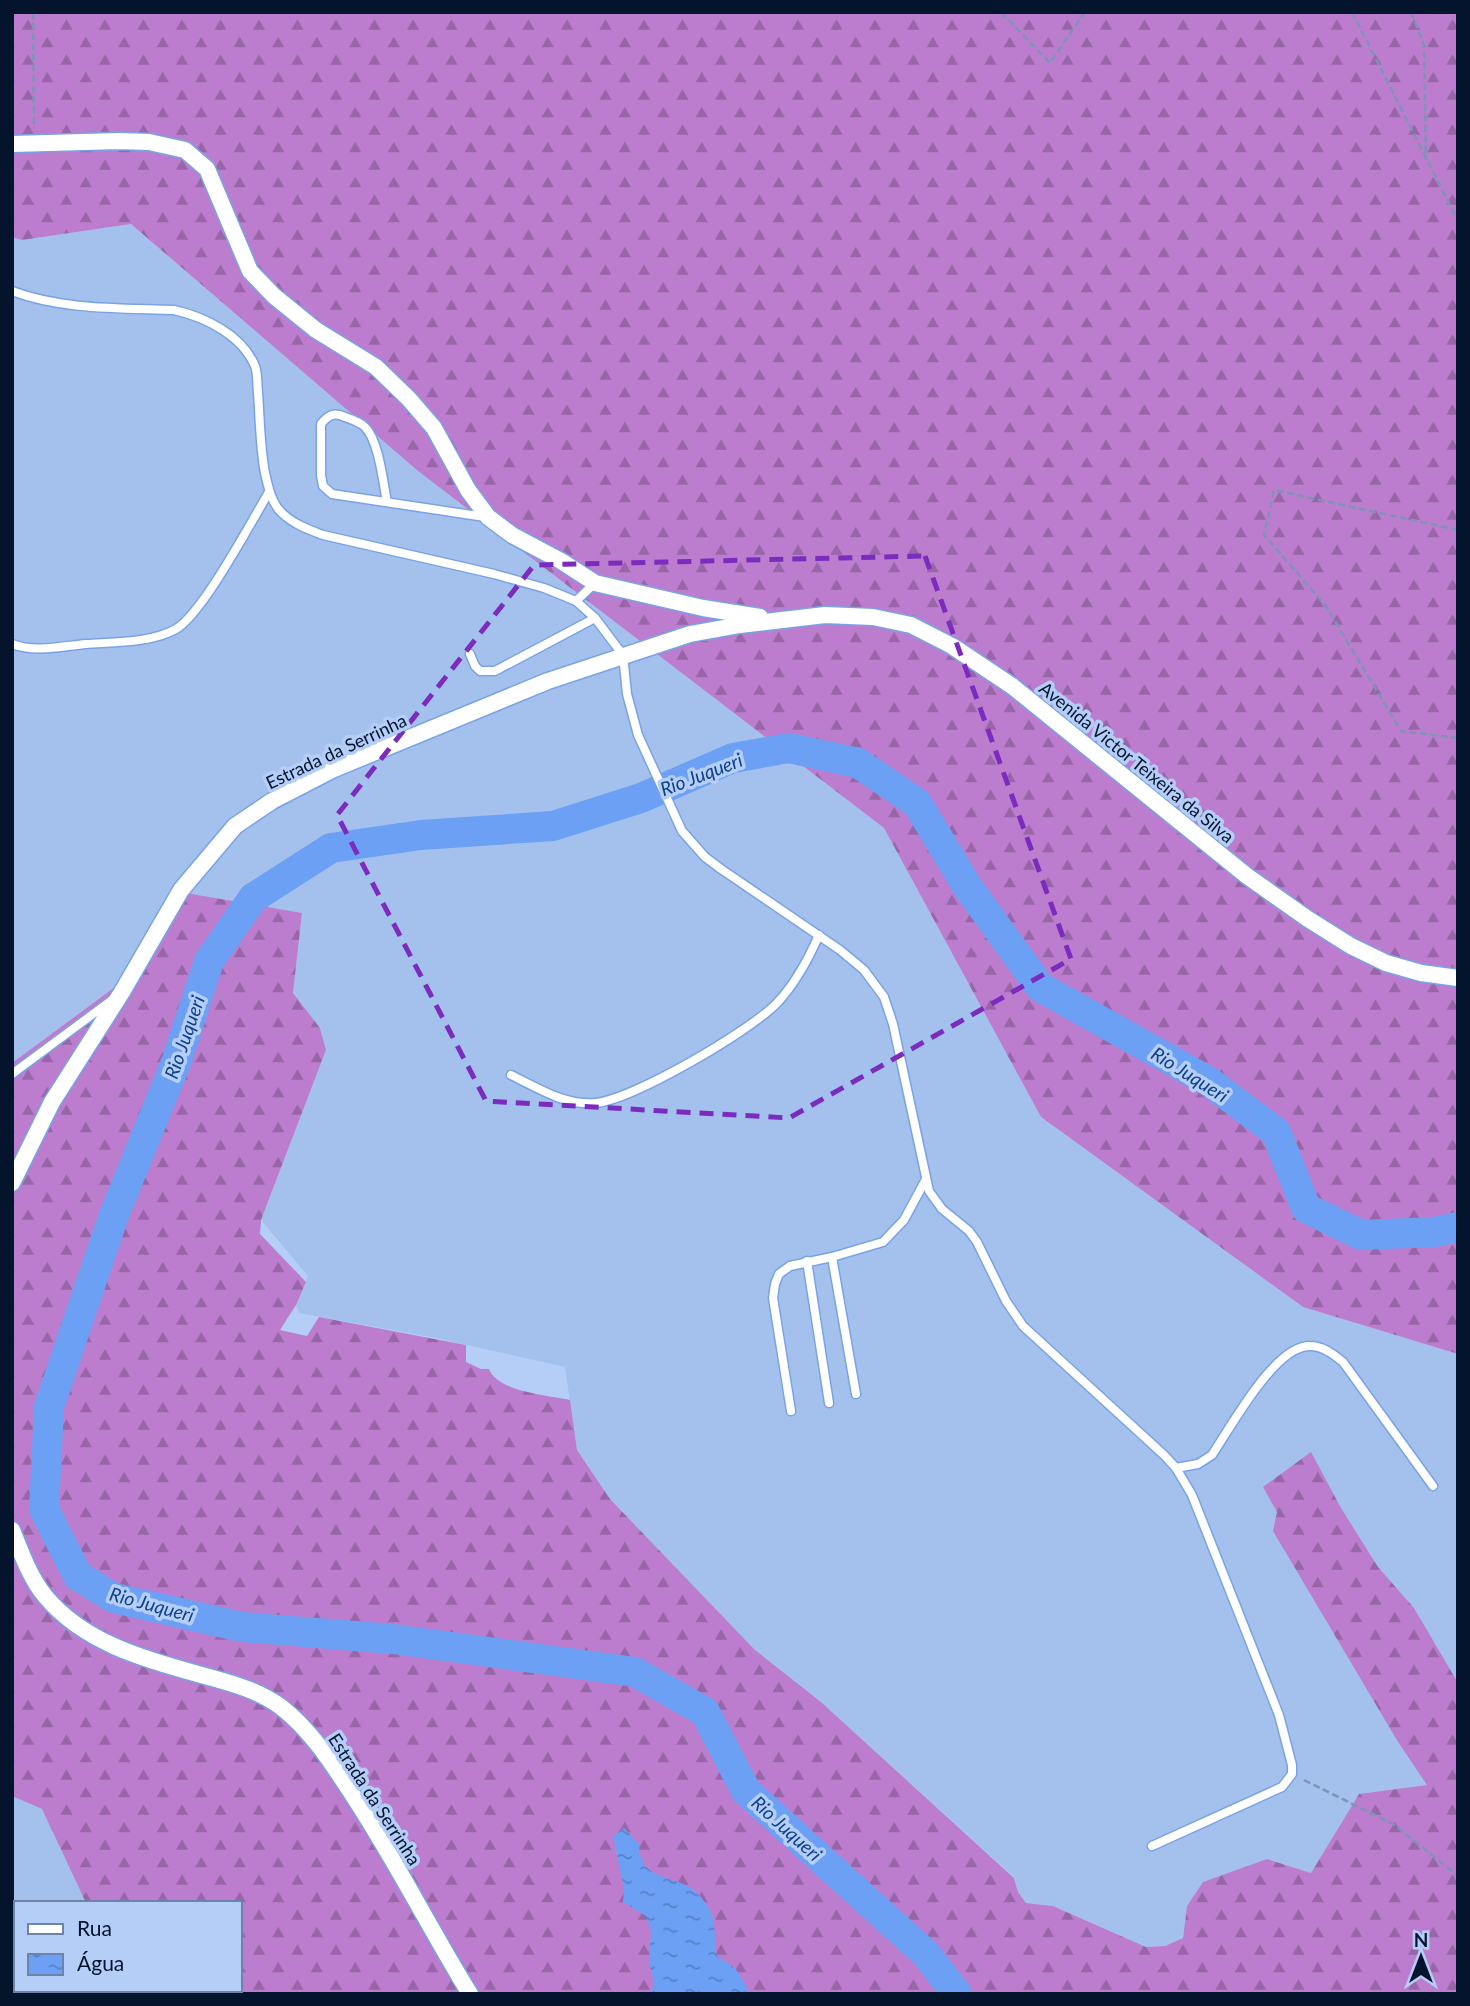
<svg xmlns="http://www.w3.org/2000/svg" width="1470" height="2006" viewBox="0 0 1470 2006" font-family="Lato,sans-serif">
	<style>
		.built { fill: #a4c1ed }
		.forest { fill: url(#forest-firs) }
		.water { fill: url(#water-ripples) }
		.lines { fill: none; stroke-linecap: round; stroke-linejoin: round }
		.river { stroke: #6ba0f4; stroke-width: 30 }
		.lane-casing { stroke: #79a3e5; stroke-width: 11 }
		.street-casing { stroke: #79a3e5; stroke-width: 19 }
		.path { stroke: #7d94b9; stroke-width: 2.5; stroke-dasharray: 7 3.5; stroke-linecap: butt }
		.lane { stroke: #fff; stroke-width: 8 }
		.street { stroke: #fff; stroke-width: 16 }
		.marked { fill: none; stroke: #7b2cbf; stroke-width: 5; stroke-dasharray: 14 9; stroke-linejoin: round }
		.labels { text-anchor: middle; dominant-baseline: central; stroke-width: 7; stroke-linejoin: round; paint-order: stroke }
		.street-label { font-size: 18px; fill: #05142d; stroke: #b4cef8 }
		.water-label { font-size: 19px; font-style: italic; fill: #0f4089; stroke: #b4cef8 }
	</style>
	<defs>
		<pattern id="forest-firs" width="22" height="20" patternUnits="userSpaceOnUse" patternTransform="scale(1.75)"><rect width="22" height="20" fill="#bd7dce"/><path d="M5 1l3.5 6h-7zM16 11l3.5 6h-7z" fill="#9865a8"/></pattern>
		<pattern id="water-ripples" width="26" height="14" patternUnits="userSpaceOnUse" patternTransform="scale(1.75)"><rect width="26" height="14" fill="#6ba0f4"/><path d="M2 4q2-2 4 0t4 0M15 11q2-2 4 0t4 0" fill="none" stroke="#5681c6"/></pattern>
	</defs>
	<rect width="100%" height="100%" fill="#b4cef8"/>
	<g class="built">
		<polygon points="131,224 418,471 884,828 1041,1117 1303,1307 1458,1354 1458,1781 1359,1794 1311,1873 1267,1859 1187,1906 1183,1938 1165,1946 1146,1947 1053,1906 1026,1903 1018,1892 1014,1877 821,1702 755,1650 610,1499 577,1450 565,1367 436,1338 299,1313 296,1305 308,1276 261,1220 326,1050 320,1028 293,993 302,913 123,981 12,1063 12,237 22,240"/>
		<polygon points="12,1796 42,1809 86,1903 16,1903 16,1990 126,1990 128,1994 12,1994"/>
	</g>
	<g class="forest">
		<polygon points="12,12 1458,12 1458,1354 1303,1307 1041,1117 884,828 418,471 131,224 22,240 12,237"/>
		<path d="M 174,891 L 302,913 L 293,993 L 320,1028 L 326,1050 L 261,1220 L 260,1234 L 306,1282 L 296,1305 L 280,1330 L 307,1336 L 319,1317 L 466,1345 L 466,1362 L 481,1369 L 489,1369 C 498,1392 547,1395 570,1400 L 577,1450 L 610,1499 L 755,1650 L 821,1702 L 1014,1878 L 1018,1892 L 1026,1903 L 1053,1906 L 1146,1947 L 1165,1946 L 1183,1938 L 1187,1906 L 1203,1882 L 1267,1859 L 1311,1873 L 1359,1794 L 1427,1785 L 1398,1742 L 1273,1531 L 1277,1512 L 1263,1487 L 1311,1452 L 1341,1508 L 1378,1567 L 1414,1608 L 1458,1683 L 1458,1994 L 128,1994 L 126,1990 L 240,1990 L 240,1903 L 86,1903 L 42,1809 L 12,1796 L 12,1063 L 123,981 Z"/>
	</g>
	<path class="water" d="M 624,1828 L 639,1844 C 639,1881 672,1874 694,1890 C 700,1895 708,1906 711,1912 C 715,1921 715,1945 717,1956 L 735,1968 L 748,1989 L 747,1994 L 651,1994 L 654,1983 L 649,1961 L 651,1931 L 646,1916 L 623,1902 L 624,1889 L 613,1836 Z"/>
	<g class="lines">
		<polyline class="river" points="957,1994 926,1954 746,1791 705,1712 635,1672 393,1639 242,1627 114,1598 78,1576 44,1509 49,1407 114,1215 177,1060 209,961 253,898 331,848 421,835 553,826 641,798 733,758 789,748 858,763 917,803 967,886 1040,987 1208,1081 1276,1132 1306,1208 1361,1235 1434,1232 1458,1227"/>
		<g class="lane-casing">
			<g id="lane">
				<path d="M 12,291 C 62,310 121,308 174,310 C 205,317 242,335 255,366 C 258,374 257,385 258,393 C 260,419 260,447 265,473 C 268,486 271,502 281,512 C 293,524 307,529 323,535 L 494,574 L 544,588 L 576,601 L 595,618 L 623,655 L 627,694 L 638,735 L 682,831 L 705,857 L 721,869 L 840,950 L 864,970 L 884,997 L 893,1024 L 929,1191 L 942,1209 L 969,1231 L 977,1242 L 1006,1301 L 1023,1326 L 1164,1455 L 1176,1468 L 1192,1495 L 1279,1715 L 1292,1765 L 1292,1774 L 1282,1787 L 1152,1846"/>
				<path d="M 387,502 C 383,482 379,441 365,427 C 360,422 351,419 345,417 C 334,412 328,415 321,424 L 321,475 L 323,486 L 332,494 L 485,517"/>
				<polyline points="576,601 595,583"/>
				<path d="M 12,644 C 35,653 63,646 86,644 C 115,642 151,643 176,629 C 203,613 251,522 269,492"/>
				<polyline points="470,654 475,666 480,671 495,671 595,618"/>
				<polyline points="12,1074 112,1000"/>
				<path d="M 511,1075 C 538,1088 565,1106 596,1103 C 634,1099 750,1031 777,1003 C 796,983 808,960 819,935"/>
				<polyline points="832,1257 856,1394"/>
				<polyline points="807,1261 829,1403"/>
				<polyline points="791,1411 773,1298 775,1284 779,1274 790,1266 832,1257 883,1242 904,1220 925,1181"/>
				<path d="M 1176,1468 L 1198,1464 L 1212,1455 C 1231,1427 1275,1345 1310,1346 C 1323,1346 1333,1354 1343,1362 L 1433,1486"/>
			</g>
		</g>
		<g class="street-casing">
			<g id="street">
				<polyline points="12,144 119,141 149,142 185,150 207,169 250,271 274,296 316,330 376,367 409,399 434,428 468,490 488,517 512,535 561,561 595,583 703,608 760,617"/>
				<polyline points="12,1183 52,1102 122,992 181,890 235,826 272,801 334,769 548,681 690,634 740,625 825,615 873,617 911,625 952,646 1012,686 1247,876 1308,919 1351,946 1386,963 1421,973 1458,978"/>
				<path d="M 12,1530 C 21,1552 30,1578 45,1596 C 83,1642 143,1659 198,1674 C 227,1682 257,1689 281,1707 C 312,1731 333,1765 354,1797 C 396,1861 430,1929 470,1994"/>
			</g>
		</g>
		<g class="path">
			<polyline points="33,12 34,128"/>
			<polyline points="1001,12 1050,63 1085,12"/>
			<polyline points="1352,12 1458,221"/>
			<polyline points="1411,12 1424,45 1426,160"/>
			<polyline points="1458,530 1274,490 1264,535 1326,606 1401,731 1458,738"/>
			<polyline points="1304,1780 1393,1824 1458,1876"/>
		</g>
		<use href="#lane" class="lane"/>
		<use href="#street" class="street"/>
	</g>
	<path class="marked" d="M 925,556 L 1071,959 L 789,1118 L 486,1101 L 337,815 L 534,565 Z"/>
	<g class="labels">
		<g class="street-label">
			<text transform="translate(336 751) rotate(-25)">Estrada da Serrinha</text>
			<text transform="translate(1137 762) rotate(39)">Avenida Victor Teixeira da Silva</text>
			<text transform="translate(375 1799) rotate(57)">Estrada da Serrinha</text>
		</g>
		<g class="water-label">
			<text transform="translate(701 774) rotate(-21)">Rio Juqueri</text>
			<text transform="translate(184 1037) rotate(-71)">Rio Juqueri</text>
			<text transform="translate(1190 1074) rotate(32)">Rio Juqueri</text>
			<text transform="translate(152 1604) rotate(15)">Rio Juqueri</text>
			<text transform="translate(787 1828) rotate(42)">Rio Juqueri</text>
		</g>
	</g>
	<rect width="1470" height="2006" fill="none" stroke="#05142d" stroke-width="28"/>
	<rect x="14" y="1901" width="228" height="91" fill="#b4cef8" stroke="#6e84a7" stroke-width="2"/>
	<rect x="28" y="1924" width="35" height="10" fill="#ffffff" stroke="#6e84a7" stroke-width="2"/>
	<text x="77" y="1936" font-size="21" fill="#05142d">Rua</text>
	<rect x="28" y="1954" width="35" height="21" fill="url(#water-ripples)" stroke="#6e84a7" stroke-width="2"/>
	<text x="77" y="1971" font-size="21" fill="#05142d">Água</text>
	<g transform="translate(1421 1957)" stroke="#b4cef8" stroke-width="5" paint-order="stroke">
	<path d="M0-5L12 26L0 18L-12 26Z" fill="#05142d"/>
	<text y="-10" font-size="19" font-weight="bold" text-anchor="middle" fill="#05142d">N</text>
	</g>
</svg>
